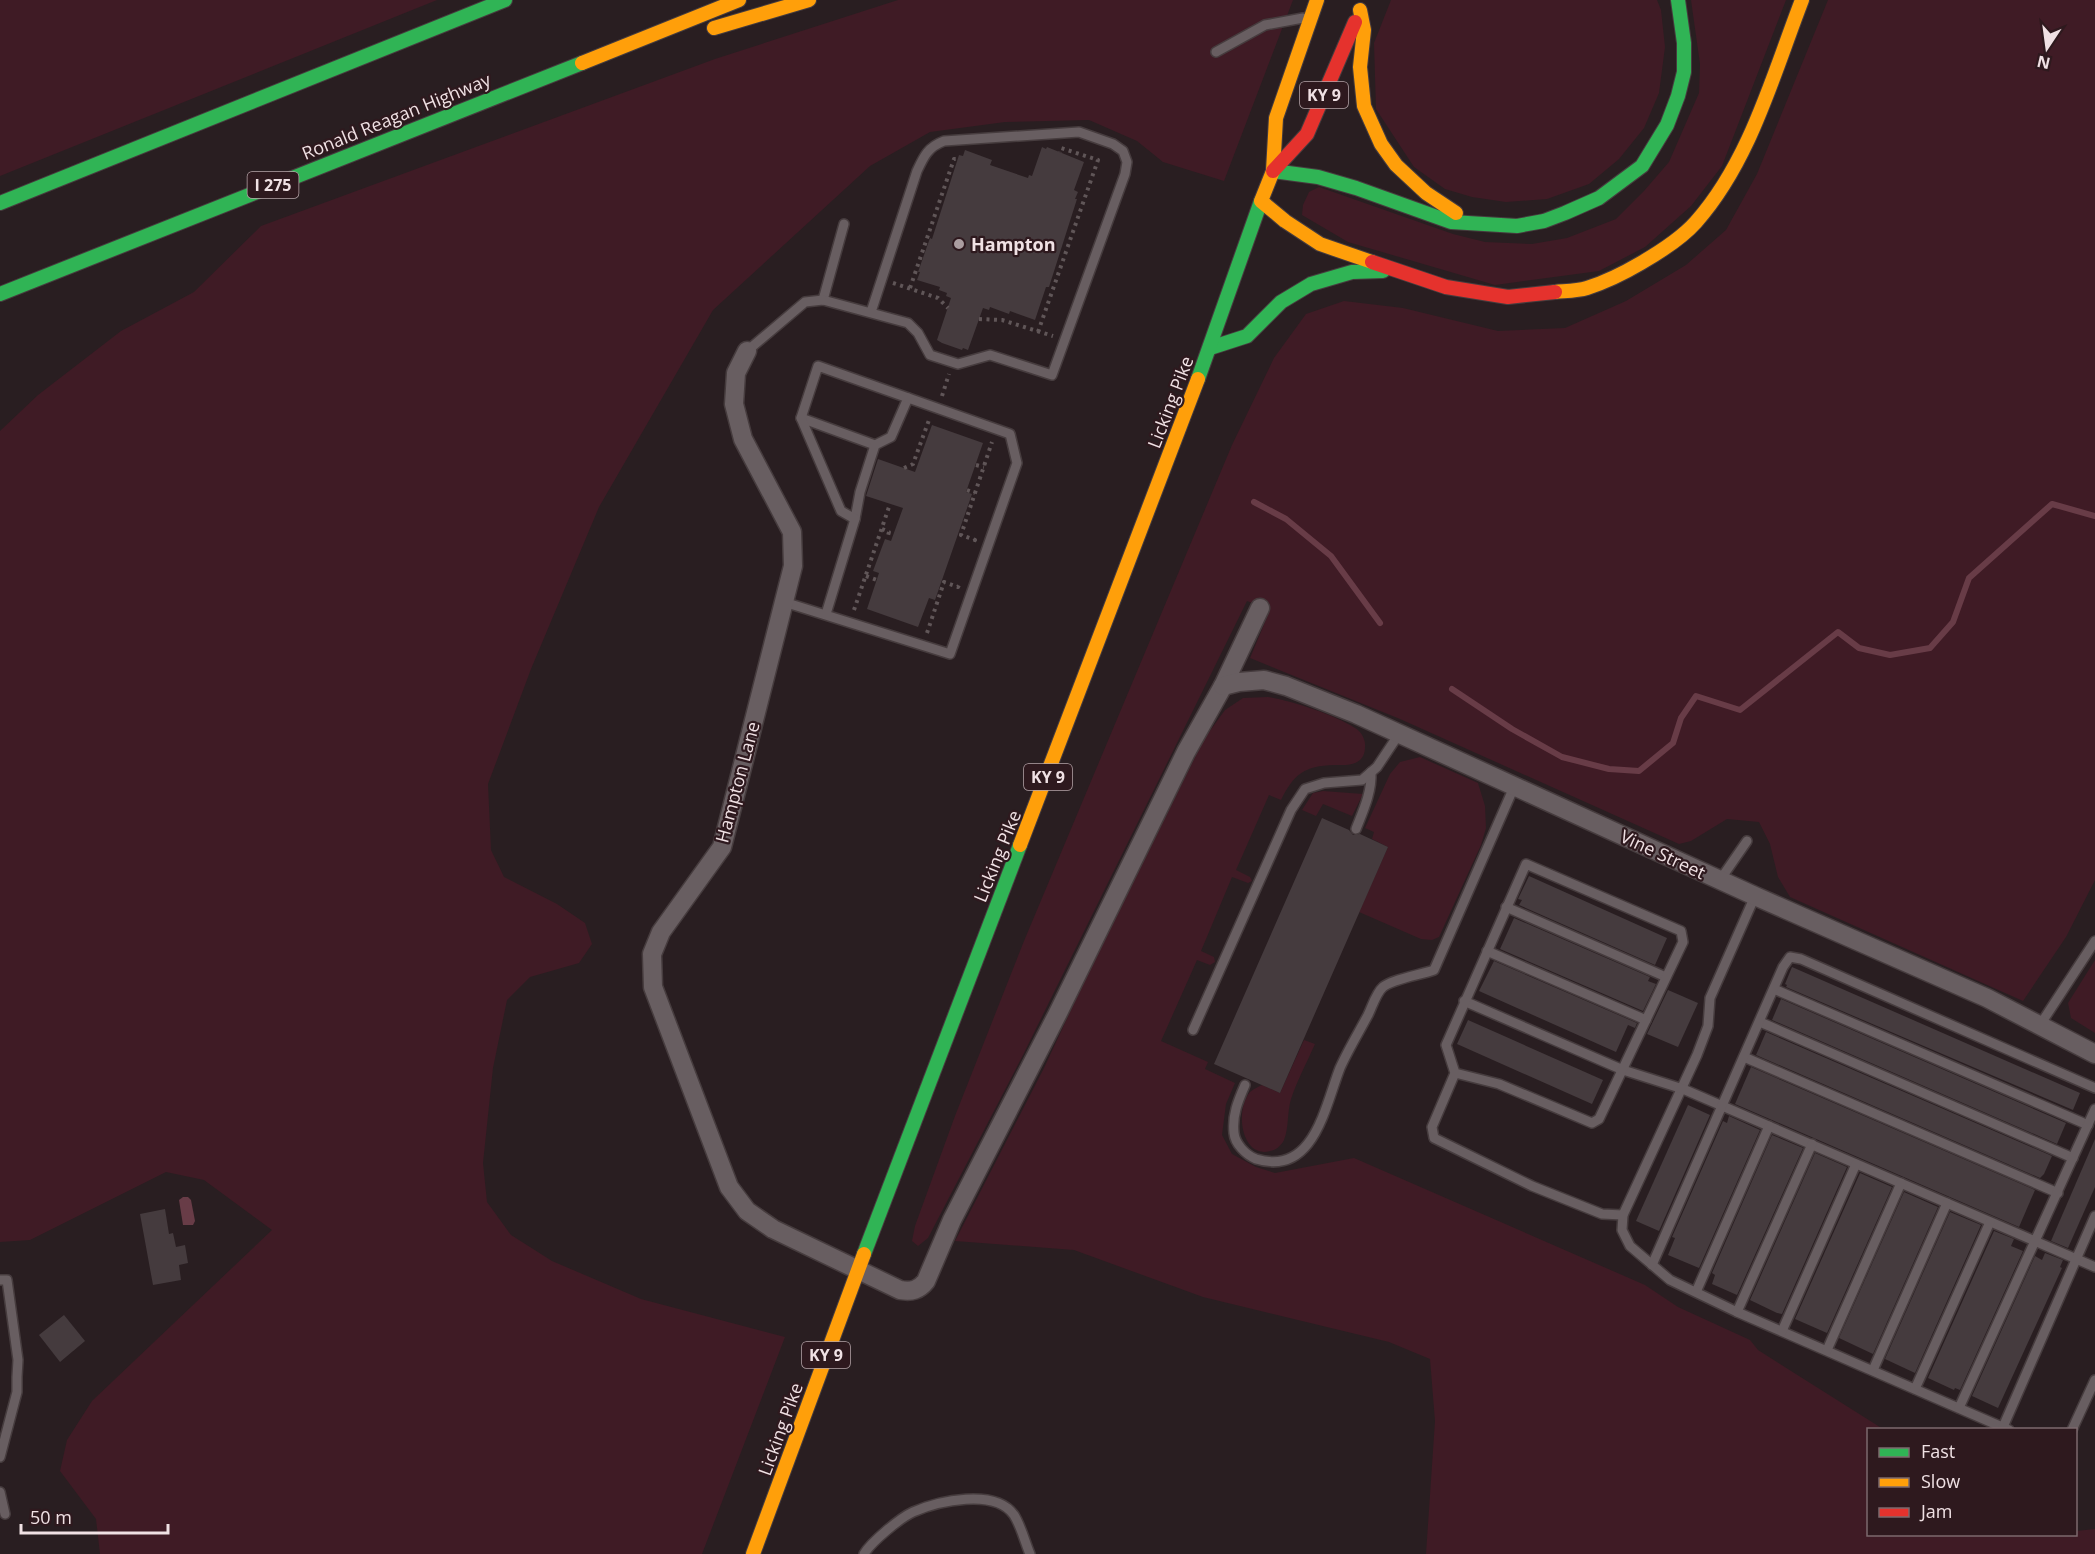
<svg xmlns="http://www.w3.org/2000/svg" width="2095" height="1554" viewBox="0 0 2095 1554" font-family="'Open Sans',sans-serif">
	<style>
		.green { fill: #3f1b25 }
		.water { fill: #683c47 }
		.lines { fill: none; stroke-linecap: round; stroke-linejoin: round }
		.stream { stroke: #683c47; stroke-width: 6 }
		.building { fill: #453b3e }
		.lane-casing { stroke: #463c3e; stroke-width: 12 }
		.street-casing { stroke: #463c3e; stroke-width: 21 }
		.fast-casing { stroke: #463c3e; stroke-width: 16 }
		.slow-casing { stroke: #463c3e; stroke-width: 16 }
		.jam-casing { stroke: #463c3e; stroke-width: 16 }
		.path { stroke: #605658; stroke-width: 4; stroke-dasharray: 3 4.5; stroke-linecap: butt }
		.lane { stroke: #685e61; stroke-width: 9 }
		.street { stroke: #685e61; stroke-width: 18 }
		.fast { stroke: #30b455; stroke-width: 14 }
		.slow { stroke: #ff9f0a; stroke-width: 14 }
		.jam { stroke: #e5322d; stroke-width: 14 }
		.poi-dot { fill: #aa9da0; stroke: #2e191e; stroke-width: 2 }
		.labels { text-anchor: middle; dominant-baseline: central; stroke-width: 4.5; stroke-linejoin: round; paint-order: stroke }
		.shield { fill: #2e191e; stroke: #b6a5a9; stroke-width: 1.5 }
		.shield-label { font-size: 16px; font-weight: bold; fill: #f0e1e4 }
		.street-label { font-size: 18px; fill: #f0e1e4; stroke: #2e191e }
		.poi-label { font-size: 18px; font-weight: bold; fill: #f0e1e4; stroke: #2e191e; text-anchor: start }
	</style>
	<rect width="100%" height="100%" fill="#291e21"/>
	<g class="green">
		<polygon points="0,0 437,0 0,176"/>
		<polygon points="898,0 1293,0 1224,181 1163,162 1137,141 1089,120 1005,122 930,132 870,166 713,310 599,507 531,669 488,784 491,850 504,877 557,904 585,923 592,944 579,963 530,977 507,1000 493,1068 483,1163 487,1202 511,1235 552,1261 641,1299 785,1337 702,1554 100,1554 96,1519 60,1471 67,1440 92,1401 272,1230 204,1180 166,1172 30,1240 0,1242 0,431 38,395 121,331 194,292 261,226 715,59"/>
		<polygon points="1391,0 1657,0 1661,10 1665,47 1659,93 1644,128 1619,159 1589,184 1547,199 1506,202 1472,197 1445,189 1414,167 1376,109 1374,43"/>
		<polygon points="1691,0 1786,0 1722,166 1691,206 1645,247 1599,271 1495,285 1348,242 1302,215 1303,205 1309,192 1319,187 1453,234 1485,242 1532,244 1567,238 1616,219 1644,191 1669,162 1699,93 1700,64"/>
		<polygon points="1828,0 2095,0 2095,880 2066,937 2023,1001 1790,897 1778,877 1770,844 1759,822 1727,819 1691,841 1679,844 1400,719 1250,658 1270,610 1247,601 1023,1055 928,1238 918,1246 912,1241 915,1226 955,1116 1024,941 1232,445 1274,358 1306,314 1344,301 1403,308 1498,331 1565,328 1626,301 1686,265 1726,230 1757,174"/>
		<path d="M 1268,697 C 1292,701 1335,715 1355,728 C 1361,731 1366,740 1365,747 C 1365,753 1363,759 1357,762 C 1351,766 1341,765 1334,765 C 1304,766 1294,774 1281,800 L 1269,795 L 1236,870 L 1250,877 L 1252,881 L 1248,883 L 1232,877 L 1201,951 L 1214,957 L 1215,962 L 1210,965 L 1197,960 L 1161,1041 L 1208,1062 L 1205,1069 L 1235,1083 L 1226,1104 L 1222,1135 L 1232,1154 L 1256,1167 L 1275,1173 L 1354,1158 L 1645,1285 L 1678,1307 L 1750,1340 L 1758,1350 L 1883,1429 L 1868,1430 L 1868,1534 L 2076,1534 L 2076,1531 L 2095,1529 L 2095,1554 L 1426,1554 L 1435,1421 L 1430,1359 L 1389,1342 L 1203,1297 L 1074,1250 L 955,1241 L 1044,1068 L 1083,984 L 1204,739 L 1225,710 L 1243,698 Z"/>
		<polygon points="1420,757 1478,783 1485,806 1486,828 1481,845 1439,937 1432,940 1421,939 1359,912 1388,847 1372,839 1374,832 1365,828 1390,774 1400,762"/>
		<polygon points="1323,791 1363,794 1352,816 1323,804 1316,816 1302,810 1313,793"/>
		<polygon points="2095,960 2095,1033 2071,1018 2068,1003"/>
		<path d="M 1304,1040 L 1315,1044 C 1307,1062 1297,1081 1291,1099 C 1287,1112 1289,1128 1284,1140 C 1281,1146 1276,1150 1270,1151 C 1242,1159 1234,1111 1250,1092 C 1253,1089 1258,1087 1262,1085 L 1280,1093 Z"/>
	</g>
	<polygon class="water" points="183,1197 188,1197 191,1200 195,1221 193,1225 183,1225 179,1200"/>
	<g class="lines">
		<g class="stream">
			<polyline points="1254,502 1286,519 1331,556 1380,623"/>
			<polyline points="1452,689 1512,729 1562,757 1609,769 1639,771 1673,743 1681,718 1696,696 1740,710 1838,632 1859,648 1890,655 1930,648 1953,622 1969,578 2052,504 2095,516"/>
		</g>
	</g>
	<g class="building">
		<polygon points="1042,147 1046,149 1047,147 1084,162 1074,190 1078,192 1075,199 1077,199 1049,287 1046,287 1035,320 1010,311 1009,314 990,307 989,310 983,308 968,350 963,348 962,350 942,343 937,340 951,298 946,296 947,293 939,290 940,287 917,280 920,272 918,272 930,238 932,239 959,155 963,156 965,150 992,160 990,165 1028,178 1029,175 1032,176"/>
		<polygon points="932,425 983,443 966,492 972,494 935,600 929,598 918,627 867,609 879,573 873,571 885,539 891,541 903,508 866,496 878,459 915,472"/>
		<polygon points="1322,818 1349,830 1353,835 1360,834 1388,847 1280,1093 1214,1064"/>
		<polygon points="1529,876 1667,938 1655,965 1519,905 1522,900 1518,899"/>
		<polygon points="1514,918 1650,977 1648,981 1656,984 1643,1011 1500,949"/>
		<polygon points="1494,961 1637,1023 1635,1028 1628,1025 1616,1052 1479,991"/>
		<polygon points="1792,967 2080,1093 2073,1110 1786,987 1787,985 1785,984"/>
		<polygon points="1668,990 1698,1003 1678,1047 1647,1034"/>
		<polygon points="1781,999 2066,1123 2057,1144 1772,1020"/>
		<polygon points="1468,1020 1603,1080 1592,1104 1457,1044"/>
		<polygon points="1766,1032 2052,1156 2044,1174 2040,1178 1756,1055"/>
		<polygon points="1751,1067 2035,1190 2019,1227 1735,1104"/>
		<polygon points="1688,1105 1710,1115 1659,1231 1636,1221"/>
		<polygon points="1729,1116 1760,1130 1699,1268 1668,1255 1675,1238 1672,1237 1723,1121 1727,1123"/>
		<polygon points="1772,1135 1803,1148 1737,1295 1712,1284 1715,1275 1712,1273"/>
		<polygon points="2095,1139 2095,1187 2068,1248 2051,1241"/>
		<polygon points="1815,1153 1847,1167 1782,1314 1777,1313 1750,1300"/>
		<polygon points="1860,1173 1892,1187 1827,1333 1795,1319"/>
		<polygon points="1904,1192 1938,1207 1873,1354 1839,1338"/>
		<polygon points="165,1209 169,1234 173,1233 176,1247 185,1245 188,1263 179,1265 181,1280 153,1285 140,1214"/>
		<polygon points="1950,1212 1981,1225 1915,1373 1885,1359"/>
		<polygon points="1994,1231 2014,1239 2011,1246 2023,1251 1960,1390 1955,1388 1954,1390 1928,1378"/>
		<polygon points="2045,1253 2063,1260 2060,1267 2062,1268 1998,1408 1972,1396 2035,1256 2042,1260"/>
		<polygon points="64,1315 85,1341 60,1362 39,1335"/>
	</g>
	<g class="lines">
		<g class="lane-casing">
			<g id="lane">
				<polyline points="1216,52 1265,25 1303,18"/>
				<polyline points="823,300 844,224"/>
				<path d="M 747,351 L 805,302 L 823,300 L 908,323 L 918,333 L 930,355 L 958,364 L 990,355 L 1052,375 L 1125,174 L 1127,162 L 1123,151 L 1113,144 L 1079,132 L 944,141 C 928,147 924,156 917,171 L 871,312"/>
				<polyline points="801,418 875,445"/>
				<polyline points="855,519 860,492 875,445 891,437 908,398"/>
				<polyline points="784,602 950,654 1017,463 1010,434 818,366 801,418 841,511 855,519 826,614"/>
				<path d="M 1356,829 C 1363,811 1372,792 1371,772"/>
				<polyline points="1720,880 1747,841"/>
				<polyline points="1755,896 1710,998 1708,1026 1697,1055 1623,1215 1622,1230 1630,1246 1670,1280 1737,1312 2009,1430"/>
				<polyline points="1506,907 1666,977"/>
				<polyline points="1487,951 1646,1020"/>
				<polyline points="1774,989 2088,1125"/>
				<polyline points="1464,1001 1623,1070 1683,1089 2095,1267"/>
				<polyline points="1760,1022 2073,1158"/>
				<polyline points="2040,1025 2095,941"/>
				<polyline points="1193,1030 1291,810 1305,789 1324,783 1362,780 1377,767 1399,734"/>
				<polyline points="1744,1057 2058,1193"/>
				<polyline points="1455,1073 1499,1084 1592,1123 1599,1119 1683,942 1681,931 1526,864 1446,1045 1455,1073 1432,1127 1434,1138 1532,1186 1602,1214 1623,1215"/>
				<path d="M 1245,1085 C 1238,1101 1232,1115 1234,1133 C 1235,1144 1246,1155 1256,1159 C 1314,1177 1325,1106 1340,1068 C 1348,1050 1359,1032 1368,1015 C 1372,1007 1376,993 1383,987 C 1393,979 1420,975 1434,970 L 1514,787"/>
				<polyline points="1652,1265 1783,967 1790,957 1801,959 2095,1088"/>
				<polyline points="0,1280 7,1280 18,1360 17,1377 17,1392 0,1457"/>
				<polyline points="1696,1292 1769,1126"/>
				<polyline points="1737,1312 1812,1144"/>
				<polyline points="1782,1331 1856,1164"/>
				<polyline points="1827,1350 1901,1183"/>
				<polyline points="1873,1370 1947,1203"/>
				<polyline points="1915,1389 1990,1222"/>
				<polyline points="1959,1408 2095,1109"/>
				<polyline points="2003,1427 2095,1216"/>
				<polyline points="2072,1430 2095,1380"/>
				<polyline points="0,1492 5,1514"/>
				<path d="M 864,1554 C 871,1542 900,1518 913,1512 C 938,1501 995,1488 1014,1515 C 1021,1526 1025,1542 1030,1554"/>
			</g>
		</g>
		<g class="street-casing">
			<g id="street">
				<path d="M 747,351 L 736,373 L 734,404 L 743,439 L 792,532 L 793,566 L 722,847 L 661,932 L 652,954 L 653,987 L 729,1187 L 747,1211 L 773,1229 L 900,1290 C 912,1292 919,1290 926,1281 L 952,1220 L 1057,1015 L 1186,752 L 1223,686 L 1260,608"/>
				<polyline points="1223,686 1239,682 1264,680 1286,686 1356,714 1755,896 1987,998 2095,1054"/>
			</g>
		</g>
		<g class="fast-casing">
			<g id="fast">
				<polyline points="1273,171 1318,177 1356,188 1451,222 1517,226 1544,221 1565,213 1599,198 1642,166 1667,125 1678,96 1684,72 1684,43 1678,0"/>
				<polyline points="0,203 505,0"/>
				<polyline points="0,294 582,63"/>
				<polyline points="1210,348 1247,336 1281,302 1311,284 1352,272 1383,271"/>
				<polyline points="1198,379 1261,201"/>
				<polyline points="864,1254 1020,845"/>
			</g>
		</g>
		<g class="slow-casing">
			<g id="slow">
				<polyline points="1317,0 1276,118 1273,171 1261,201 1285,221 1320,244 1372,262"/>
				<polyline points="1360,10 1364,30 1360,67 1364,106 1381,144 1396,165 1426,193 1456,213"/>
				<polyline points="714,28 809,0"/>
				<polyline points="582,63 739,0"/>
				<path d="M 1555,292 C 1565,291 1577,291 1587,288 C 1606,282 1624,273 1641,263 C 1660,252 1681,239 1696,222 C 1750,161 1773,75 1802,0"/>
				<polyline points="1020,845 1198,379"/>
				<polyline points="753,1554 864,1254"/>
			</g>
		</g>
		<g class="jam-casing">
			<g id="jam">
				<polyline points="1273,171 1307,134 1355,22"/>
				<polyline points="1372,262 1446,287 1508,297 1555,292"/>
			</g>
		</g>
		<g class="path">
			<polyline points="893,283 938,298 948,308"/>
			<polyline points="910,288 954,159 958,159"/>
			<polyline points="979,319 1002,320 1053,336"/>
			<polyline points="1038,332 1098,160 1061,148 1060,152"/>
			<polyline points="942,396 949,374"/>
			<polyline points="976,465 984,467"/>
			<polyline points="904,468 913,464 929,420 932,421"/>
			<polyline points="967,490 975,493"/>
			<polyline points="882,529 889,532 887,539"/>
			<polyline points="974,541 975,540 961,535 992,442"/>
			<polyline points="866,576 877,580"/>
			<polyline points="854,610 890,504"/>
			<polyline points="927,633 944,582 958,587 959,585"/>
		</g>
		<use href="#lane" class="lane"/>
		<use href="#street" class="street"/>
		<use href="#fast" class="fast"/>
		<use href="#slow" class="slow"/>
		<use href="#jam" class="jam"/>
	</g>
	<circle class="poi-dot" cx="959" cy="244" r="6"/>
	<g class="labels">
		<g class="shield">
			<rect x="1300" y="82" width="48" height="26" rx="4.5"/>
			<rect x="247.5" y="172" width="51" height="26" rx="4.5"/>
			<rect x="1024" y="764" width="48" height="26" rx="4.5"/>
			<rect x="802" y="1342" width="48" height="26" rx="4.5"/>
		</g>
		<g class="shield-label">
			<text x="1324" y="95">KY 9</text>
			<text x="273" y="185">I 275</text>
			<text x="1048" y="777">KY 9</text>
			<text x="826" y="1355">KY 9</text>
		</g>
		<g class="street-label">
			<text transform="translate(396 116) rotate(-22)">Ronald Reagan Highway</text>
			<text transform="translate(1170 402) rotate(-69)">Licking Pike</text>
			<text transform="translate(737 782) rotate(-75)">Hampton Lane</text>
			<text transform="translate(1663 854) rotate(25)">Vine Street</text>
			<text transform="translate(997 856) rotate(-68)">Licking Pike</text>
			<text transform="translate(780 1429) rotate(-70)">Licking Pike</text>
		</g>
		<g class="poi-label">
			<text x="971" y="244">Hampton</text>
		</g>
	</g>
	<rect x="1867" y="1428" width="210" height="108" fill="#2e191e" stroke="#7c696d" stroke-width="1.5"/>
	<rect x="1879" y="1448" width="30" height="9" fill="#30b455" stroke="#7c696d" stroke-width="1.5"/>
	<text x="1921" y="1458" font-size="18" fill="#f0e1e4">Fast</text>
	<rect x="1879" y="1478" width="30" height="9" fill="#ff9f0a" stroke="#7c696d" stroke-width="1.5"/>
	<text x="1921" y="1488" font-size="18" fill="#f0e1e4">Slow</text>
	<rect x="1879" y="1508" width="30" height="9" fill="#e5322d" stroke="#7c696d" stroke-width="1.5"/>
	<text x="1921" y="1518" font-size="18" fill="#f0e1e4">Jam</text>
	<g transform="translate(2047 48) rotate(193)" stroke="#2e191e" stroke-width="4.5" paint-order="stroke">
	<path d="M0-4.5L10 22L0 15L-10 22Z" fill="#f0e1e4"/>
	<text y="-9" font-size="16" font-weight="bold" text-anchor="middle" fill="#f0e1e4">N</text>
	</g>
	<path d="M21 1524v9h147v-9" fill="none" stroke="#f0e1e4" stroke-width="3"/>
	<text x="30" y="1524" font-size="18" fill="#f0e1e4" stroke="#2e191e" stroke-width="4.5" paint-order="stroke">50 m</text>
</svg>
